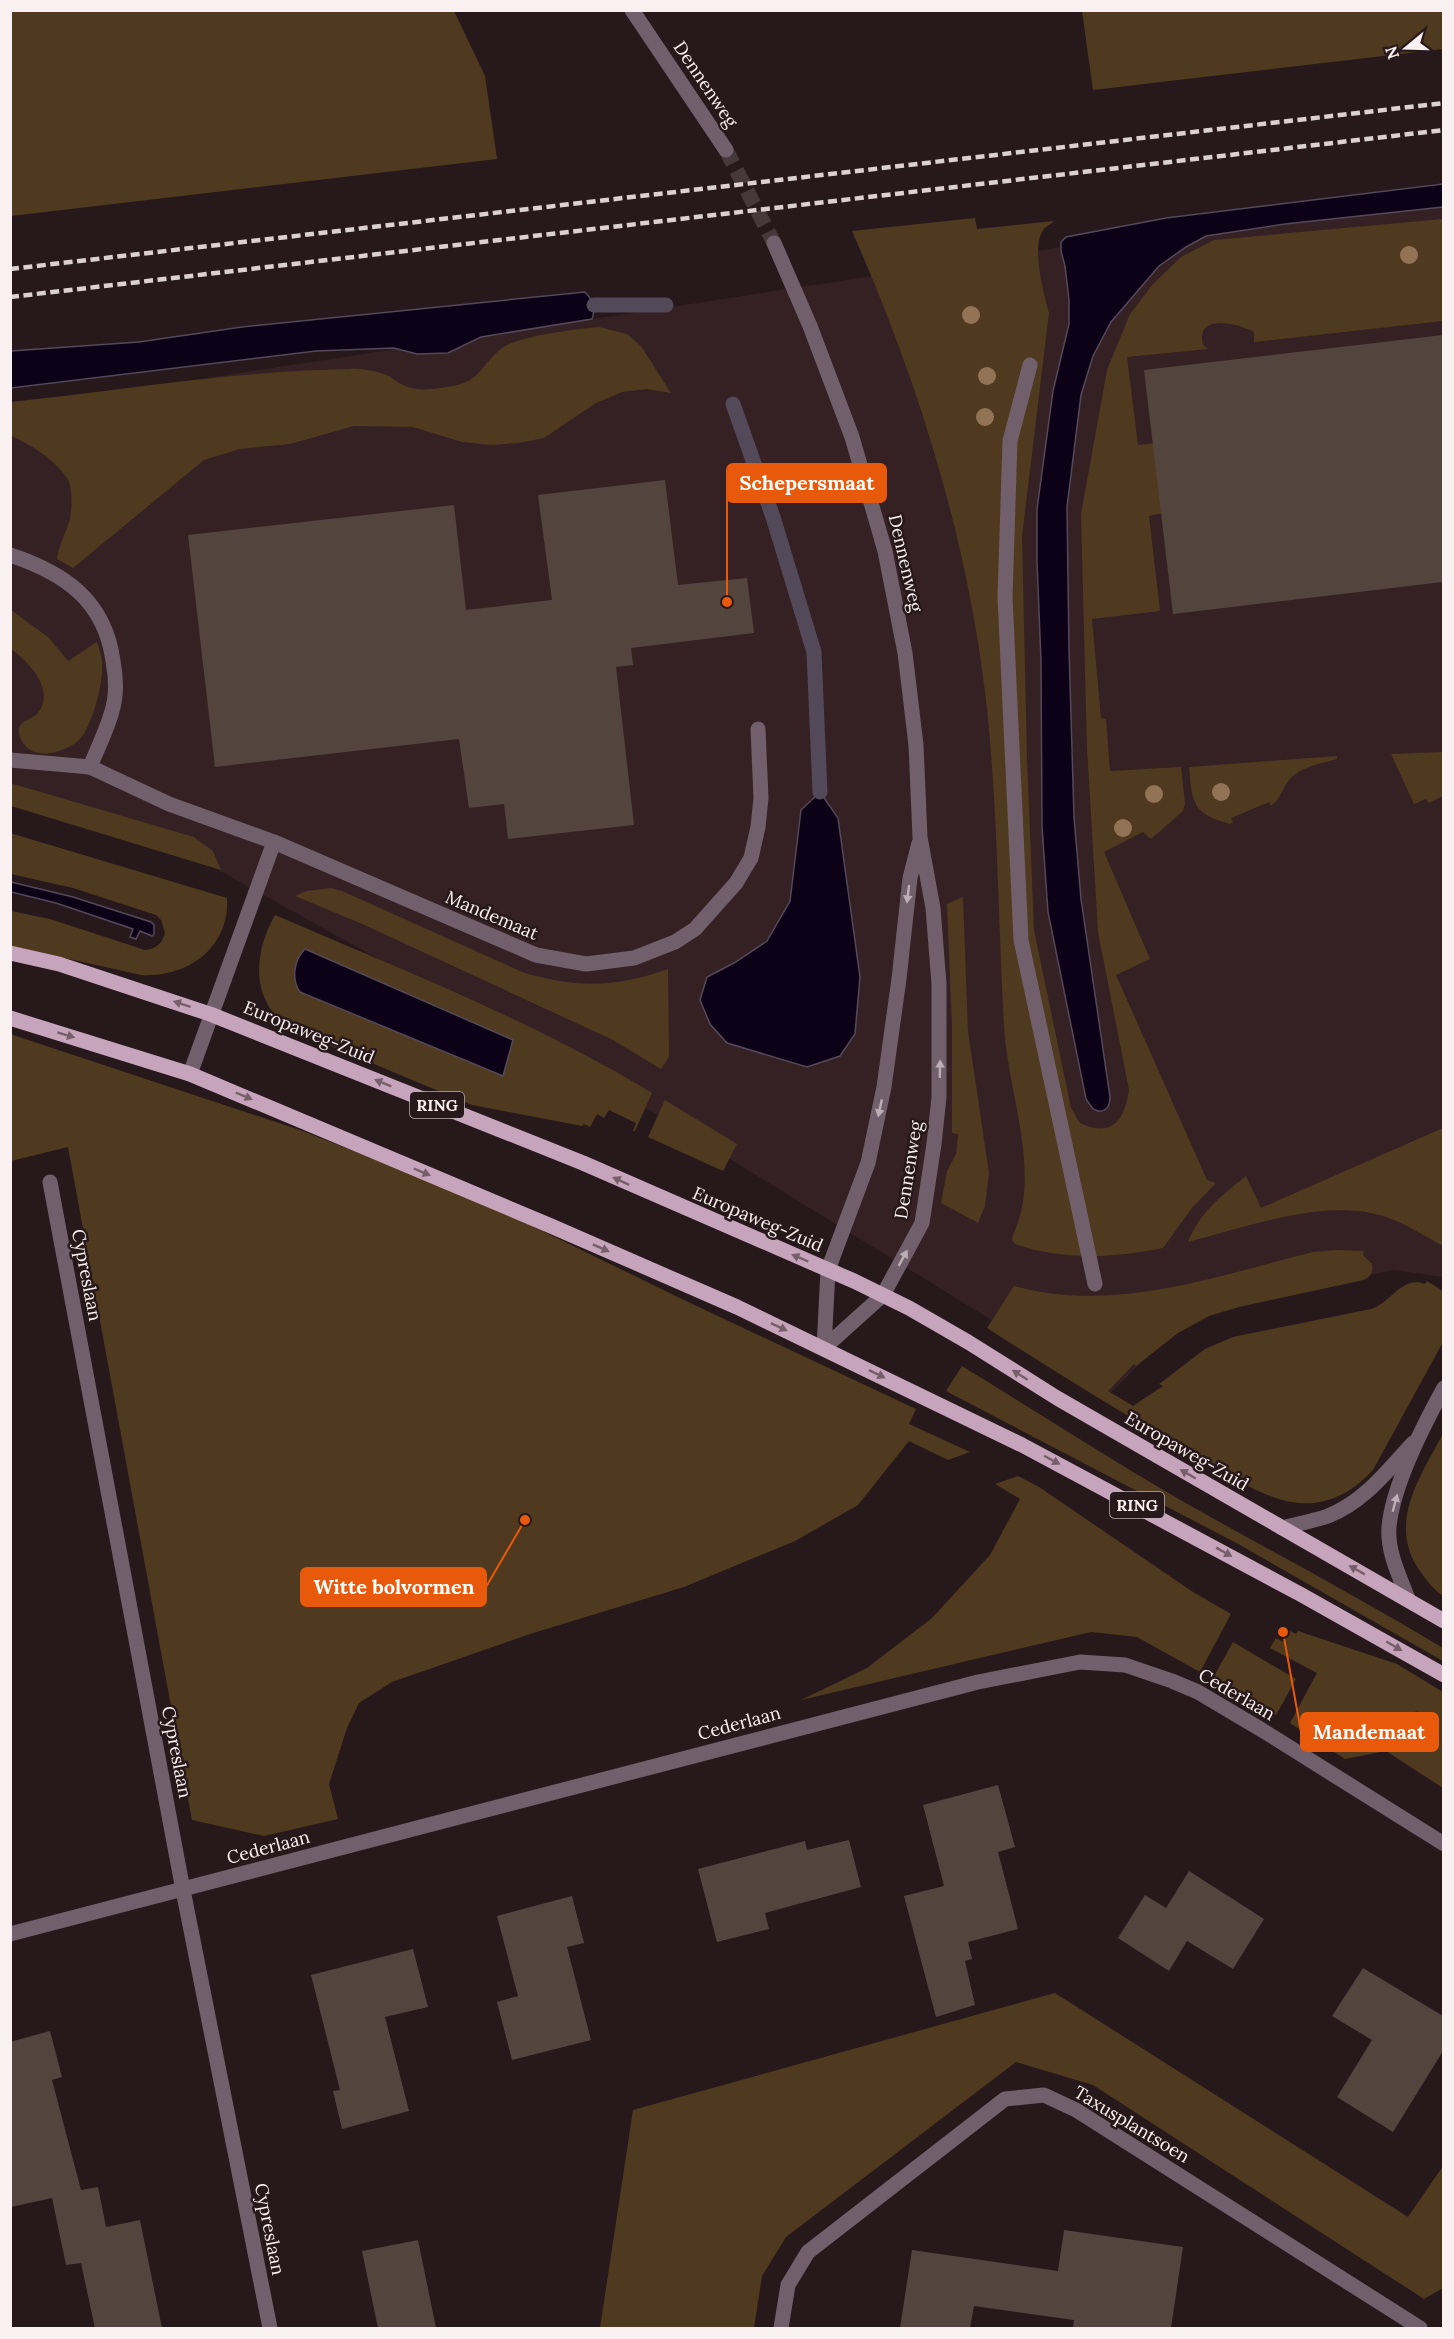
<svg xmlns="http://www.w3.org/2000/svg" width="1454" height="2339" viewBox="0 0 1454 2339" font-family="Lora,serif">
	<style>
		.built { fill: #352024 }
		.green { fill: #4f3a1f; fill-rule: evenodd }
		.water { fill: #0d0118; stroke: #544959; stroke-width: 1.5 }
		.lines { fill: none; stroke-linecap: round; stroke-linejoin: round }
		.stream { stroke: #544959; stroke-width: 15 }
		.building { fill: #53443e }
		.minor-tunnel { stroke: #47393b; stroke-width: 15; stroke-dasharray: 15 8; stroke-linecap: butt }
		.minor { stroke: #71606b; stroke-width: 15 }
		.major { stroke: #c6a4bb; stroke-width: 15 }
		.rail { stroke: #dcd1d2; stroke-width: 4.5; stroke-dasharray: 9 4.5; stroke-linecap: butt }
		.tree { fill: #927355 }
		.oneway { fill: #bdafb5 }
		.oneway2 { fill: #765e6b }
		.labels { text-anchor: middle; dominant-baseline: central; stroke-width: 5; stroke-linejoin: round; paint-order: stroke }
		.shield { fill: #27191b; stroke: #bbb0b1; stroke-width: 1.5 }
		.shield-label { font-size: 16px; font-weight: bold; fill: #fbf0f1 }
		.street-label { font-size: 18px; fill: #fbf0f1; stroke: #27191b }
		.leader { fill: none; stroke: #e8590c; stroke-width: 2 }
		.callout-dot { fill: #e8590c; stroke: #27191b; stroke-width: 2 }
		.callout { fill: #e8590c; stroke: #e8590c; stroke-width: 2 }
		.callout-label { font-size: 20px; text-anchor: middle; font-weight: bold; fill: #fff }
	</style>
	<rect width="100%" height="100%" fill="#27191b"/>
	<polygon class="built" points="1443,200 1443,1277 1394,1270 1229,1305 1167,1337 1110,1393 660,1116 188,853 11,797 11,408 1096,242"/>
	<g class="green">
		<polygon points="10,11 454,11 485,76 497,159 11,216"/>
		<polygon points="1082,11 1443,11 1443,49 1093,90"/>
		<path d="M 975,218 L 977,229 L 1054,221 C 1051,224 1045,227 1043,230 C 1031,249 1044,293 1049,313 L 1022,536 L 1027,758 L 1034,930 L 1071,1108 L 1080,1123 C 1112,1138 1124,1121 1129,1090 L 1098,932 L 1087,748 L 1081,514 L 1107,370 L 1130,314 L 1153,284 L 1181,257 L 1214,240 L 1443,219 L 1443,321 L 1254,342 L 1254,332 C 1237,323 1195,313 1203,345 L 1208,349 L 1127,357 L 1138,445 L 1156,443 L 1162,513 L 1149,516 L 1160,611 L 1092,619 L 1101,718 L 1106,719 L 1110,771 L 1181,767 L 1185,804 L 1183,811 L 1151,839 L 1143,832 L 1104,852 L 1150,959 L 1116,975 L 1207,1180 L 1216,1183 L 1192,1208 L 1163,1248 C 1113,1258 1064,1261 1015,1244 L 1012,1239 C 1017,1225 1023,1210 1024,1194 C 1029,1138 1007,1081 1004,1025 C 998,919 998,814 987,709 C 969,543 919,383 852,231 Z"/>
		<path d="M 599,327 L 627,334 L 641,346 L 671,393 L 647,389 L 622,392 L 596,403 L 544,438 L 519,443 L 492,445 L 462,442 L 413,427 L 354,426 L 290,444 L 240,449 L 204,460 L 73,568 L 57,559 C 59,544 66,533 70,519 C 72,508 73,487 67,478 C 54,459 30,444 11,436 L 11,402 C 123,390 236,371 349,369 C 362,368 377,371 389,376 C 395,380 401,385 408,387 C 421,392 440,388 453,386 C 481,381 483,362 502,348 C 518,336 577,329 599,327 Z"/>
		<path d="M 11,610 L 48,637 L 68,661 L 97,642 C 99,648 101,654 102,660 C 104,680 94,719 83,735 C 77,744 66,749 56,752 C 48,754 37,755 29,749 C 23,745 16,733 20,726 C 24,719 33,719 38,713 C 56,690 29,662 11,649 Z"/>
		<polygon points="1443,752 1443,796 1429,803 1426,799 1414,804 1391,754"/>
		<path d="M 1337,756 L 1337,759 C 1320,764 1297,767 1287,783 C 1281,792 1280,799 1271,806 L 1269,802 L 1231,818 L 1233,822 L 1230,824 C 1192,814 1192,802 1189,767 Z"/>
		<polygon points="10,783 194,837 213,851 221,870 11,806"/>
		<path d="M 10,833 L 227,898 C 230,948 187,978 141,975 L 11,946 L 11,911 L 50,919 L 145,950 C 156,949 162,944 165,933 L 161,920 L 156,915 L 73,888 L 11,874 Z"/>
		<path d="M 331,888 L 342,891 L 522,972 C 575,988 615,988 668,969 L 669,1057 L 661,1069 L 613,1040 L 360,923 L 295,896 L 306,891 Z"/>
		<polygon points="963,897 968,1031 989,1173 985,1206 978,1223 941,1203 947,1171 956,1154 958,1134 952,1133 952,1026 947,904"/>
		<path d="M 275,915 C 403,970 533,1021 652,1093 L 635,1131 L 633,1131 L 636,1123 L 609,1110 L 604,1118 L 597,1114 L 590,1127 L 584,1124 L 582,1126 L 472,1105 L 300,1033 C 293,1028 283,1023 277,1017 C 250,988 257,947 275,915 Z"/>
		<polygon points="10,1034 300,1130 481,1201 686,1301 916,1409 909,1424 970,1452 948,1460 909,1441 858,1505 795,1541 684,1587 530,1634 392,1682 359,1703 347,1728 329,1784 338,1819 264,1836 192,1820 68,1147 11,1161"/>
		<polygon points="665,1100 737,1144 723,1171 648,1137"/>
		<path d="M 1443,1128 L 1443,1246 C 1425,1236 1406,1224 1386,1217 C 1326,1197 1248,1227 1188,1242 C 1199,1213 1222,1195 1246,1176 L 1261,1208 Z"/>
		<path d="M 1337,1250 L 1364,1251 L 1363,1255 L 1372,1264 C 1374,1274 1369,1279 1359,1281 L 1239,1307 L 1209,1316 L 1178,1333 L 1136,1366 L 1134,1364 L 1108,1391 L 1133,1406 L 1163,1386 L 1159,1384 L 1205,1349 L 1233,1337 L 1371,1309 C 1391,1303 1402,1275 1425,1284 L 1427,1281 L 1443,1291 L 1443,1342 L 1373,1470 C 1352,1493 1324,1508 1292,1502 C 1261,1497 1233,1477 1206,1461 C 1131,1419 1059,1374 987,1328 L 1014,1286 C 1114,1314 1216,1276 1313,1252 Z"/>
		<path d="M 962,1366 C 1035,1411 1108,1458 1182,1501 C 1269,1550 1358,1597 1443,1648 L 1443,1661 L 1240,1545 L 946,1391 Z"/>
		<path d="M 1443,1434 L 1443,1596 C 1433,1589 1425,1579 1418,1568 C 1388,1522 1421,1475 1443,1434 Z"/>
		<polygon points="1018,1476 1039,1487 1193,1592 1231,1614 1200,1672 1137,1637 1091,1632 801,1700 867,1668 932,1618 990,1555 1020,1499 995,1484"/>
		<path d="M 1290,1631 L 1296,1634 L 1298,1631 L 1397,1664 L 1443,1692 L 1443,1788 L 1386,1751 L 1345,1759 L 1290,1723 L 1317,1673 L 1270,1648 L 1276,1638 L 1283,1642 ZM 1416,1711 L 1429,1720 L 1421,1731 L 1408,1722 Z"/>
		<polygon points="1233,1642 1296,1679 1276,1715 1213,1678"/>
		<polygon points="1055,1993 1408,2217 1443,2166 1443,2288 1424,2299 1093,2085 1016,2062 786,2237 762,2276 754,2328 600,2328 633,2110"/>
	</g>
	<g class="water">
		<path d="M 1443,184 L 1443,207 L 1285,224 L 1206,236 L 1186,247 L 1159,266 L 1111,322 L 1093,356 L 1081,395 L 1067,507 L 1069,649 L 1074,817 L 1081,899 L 1110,1097 C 1110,1105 1107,1112 1098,1111 L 1093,1109 L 1086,1099 L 1048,912 L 1042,827 L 1041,661 L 1037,562 L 1037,509 L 1053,391 L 1069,324 L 1069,300 L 1065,266 L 1061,251 L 1061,242 L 1066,237 L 1166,218 Z"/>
		<path d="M 585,292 C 593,300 596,308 592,319 L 481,337 L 448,353 L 417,354 L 394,348 L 316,351 L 11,388 L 11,351 L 139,342 L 242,327 Z"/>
		<polygon points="820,792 838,818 860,977 855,1034 840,1056 807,1067 727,1043 710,1024 700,1000 707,977 734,963 767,941 790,901 801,810"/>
		<polygon points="11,882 73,897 151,922 154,925 154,934 152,936 140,931 136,939 130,937 133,929 56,903 11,892"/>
		<path d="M 305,949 L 513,1040 L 503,1076 L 300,992 C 291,979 294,960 305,949 Z"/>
	</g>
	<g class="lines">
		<g class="stream">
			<polyline points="594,305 666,305"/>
			<polyline points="733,404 773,517 814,652 820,792"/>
		</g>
	</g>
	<g class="building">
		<polygon points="1443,335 1443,582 1173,614 1144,370"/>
		<polygon points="665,480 678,585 747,578 754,633 631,648 633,665 616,667 634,825 508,839 504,804 469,808 459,739 215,767 188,535 454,505 466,610 552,600 538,495"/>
		<polygon points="998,1785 1015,1847 998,1852 1018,1929 968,1942 972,1959 965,1961 975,2005 936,2017 904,1896 944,1886 923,1805"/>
		<polygon points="849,1840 861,1887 765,1913 769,1929 717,1942 698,1869 805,1841 807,1850"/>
		<polygon points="1189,1871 1264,1919 1233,1969 1187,1941 1169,1971 1118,1938 1145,1895 1166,1908"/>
		<polygon points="572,1896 584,1943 567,1947 591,2040 512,2060 497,2002 518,1996 497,1916"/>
		<polygon points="413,1949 428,2007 385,2017 409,2111 342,2129 333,2091 340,2090 311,1975"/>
		<polygon points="1363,1968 1443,2016 1443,2051 1393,2132 1337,2097 1372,2040 1332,2016"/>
		<polygon points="50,2031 62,2077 52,2080 81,2190 98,2187 106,2227 140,2220 162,2328 95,2328 81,2263 66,2265 52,2198 11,2207 10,2042"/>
		<polygon points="1064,2230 1183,2247 1171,2328 1073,2328 1074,2320 974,2306 970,2328 900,2328 912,2250 1058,2271"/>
		<polygon points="418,2240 436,2328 378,2328 362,2251"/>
	</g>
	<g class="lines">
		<polyline class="minor-tunnel" points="726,150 774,243"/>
		<g class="minor">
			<polyline points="632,10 726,150"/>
			<polyline points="774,243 810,326 852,437 885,551 905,653 916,745 920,837 933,908 939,984 939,1097 934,1144 922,1223 883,1295 824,1348"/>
			<polyline points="1030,365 1010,441 1005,597 1021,940 1095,1284"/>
			<path d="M 10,555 C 65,573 105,601 113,661 C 116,677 117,695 112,711 C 107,730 97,749 90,767"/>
			<polyline points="10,760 90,767 169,804 274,842 536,955 586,964 634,958 675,942 695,929 736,883 751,858 758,827 761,798 758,729"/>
			<polyline points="190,1074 274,842"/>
			<polyline points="50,1182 183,1890 270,2328"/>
			<polyline points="824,1348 828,1270 868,1163 884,1087 899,979 910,878 919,843"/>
			<path d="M 1282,1528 C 1297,1524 1313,1521 1328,1516 C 1364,1502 1388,1470 1413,1443"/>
			<path d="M 1408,1599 C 1400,1577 1387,1552 1389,1527 C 1393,1484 1423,1426 1444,1388"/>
			<polyline points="10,1934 978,1682 1080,1662 1125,1665 1172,1681 1198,1692 1262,1730 1444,1844"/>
			<polyline points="781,2328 788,2285 808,2252 1005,2099 1044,2095 1076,2110 1420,2328"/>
		</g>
		<g class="major">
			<polyline points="10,953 59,964 210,1014 583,1163 854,1281 909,1308 968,1342 1057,1398 1444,1621"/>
			<polyline points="10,1018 190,1074 551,1226 737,1307 1022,1445 1300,1594 1444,1675"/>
		</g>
		<g class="rail">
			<polyline points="10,269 1444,103"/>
			<polyline points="10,297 1444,130"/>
		</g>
	</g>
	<g class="tree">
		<circle cx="1409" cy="255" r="9"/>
		<circle cx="971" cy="315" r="9"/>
		<circle cx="987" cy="376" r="9"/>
		<circle cx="985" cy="417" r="9"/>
		<circle cx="1221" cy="792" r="9"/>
		<circle cx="1154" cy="794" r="9"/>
		<circle cx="1123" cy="828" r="9"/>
	</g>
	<defs><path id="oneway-solid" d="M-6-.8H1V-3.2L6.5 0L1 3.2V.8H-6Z" transform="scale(1.5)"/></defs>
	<g class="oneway">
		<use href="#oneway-solid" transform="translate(908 894) rotate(97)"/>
		<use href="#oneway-solid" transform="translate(940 1069) rotate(-89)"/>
		<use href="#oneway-solid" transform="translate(880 1108) rotate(102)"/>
		<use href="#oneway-solid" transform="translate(903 1258) rotate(-61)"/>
		<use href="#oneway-solid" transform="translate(1395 1503) rotate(-75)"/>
	</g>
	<g class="oneway2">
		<use href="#oneway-solid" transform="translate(182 1004) rotate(-162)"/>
		<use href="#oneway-solid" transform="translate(66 1035) rotate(17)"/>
		<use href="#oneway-solid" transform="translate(383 1083) rotate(-158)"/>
		<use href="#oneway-solid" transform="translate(244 1096) rotate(23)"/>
		<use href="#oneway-solid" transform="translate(422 1172) rotate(23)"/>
		<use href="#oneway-solid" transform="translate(621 1181) rotate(-155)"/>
		<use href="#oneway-solid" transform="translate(601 1248) rotate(24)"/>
		<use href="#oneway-solid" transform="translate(800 1258) rotate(-157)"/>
		<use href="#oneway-solid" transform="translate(779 1327) rotate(25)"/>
		<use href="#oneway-solid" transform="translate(877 1374) rotate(26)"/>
		<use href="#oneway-solid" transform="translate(1020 1375) rotate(-148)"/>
		<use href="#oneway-solid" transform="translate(1052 1460) rotate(28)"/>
		<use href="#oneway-solid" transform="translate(1188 1474) rotate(-150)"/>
		<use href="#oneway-solid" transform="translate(1224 1552) rotate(29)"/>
		<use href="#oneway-solid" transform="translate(1357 1570) rotate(-151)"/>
		<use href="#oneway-solid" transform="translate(1394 1646) rotate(30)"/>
	</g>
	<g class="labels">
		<g class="shield">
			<rect x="410" y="1092" width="54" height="26" rx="4.5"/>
			<rect x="1110" y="1492" width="54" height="26" rx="4.5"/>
		</g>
		<g class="shield-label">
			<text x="437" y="1105">RING</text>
			<text x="1137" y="1505">RING</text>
		</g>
		<g class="street-label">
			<text transform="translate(706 84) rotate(56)">Dennenweg</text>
			<text transform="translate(906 563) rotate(77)">Dennenweg</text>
			<text transform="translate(492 915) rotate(23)">Mandemaat</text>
			<text transform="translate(309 1032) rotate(22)">Europaweg-Zuid</text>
			<text transform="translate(908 1170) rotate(-81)">Dennenweg</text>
			<text transform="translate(758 1219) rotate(23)">Europaweg-Zuid</text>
			<text transform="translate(87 1275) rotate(79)">Cypreslaan</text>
			<text transform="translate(1187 1451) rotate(30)">Europaweg-Zuid</text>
			<text transform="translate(1237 1694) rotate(30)">Cederlaan</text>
			<text transform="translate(739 1723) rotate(-15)">Cederlaan</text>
			<text transform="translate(177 1752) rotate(79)">Cypreslaan</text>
			<text transform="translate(268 1847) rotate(-15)">Cederlaan</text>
			<text transform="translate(1132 2124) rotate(31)">Taxusplantsoen</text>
			<text transform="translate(270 2229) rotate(79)">Cypreslaan</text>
		</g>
	</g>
	<path class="leader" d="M727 602L727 483M525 1520L486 1587M1283 1632L1301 1732"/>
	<g class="callout-dot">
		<circle cx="727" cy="602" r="6"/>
		<circle cx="525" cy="1520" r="6"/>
		<circle cx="1283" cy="1632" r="6"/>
	</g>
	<g class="callout">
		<rect x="727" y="464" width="159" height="38" rx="6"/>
		<rect x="301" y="1568" width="185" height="38" rx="6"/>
		<rect x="1301" y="1713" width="137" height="38" rx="6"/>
	</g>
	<g class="callout-label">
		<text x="807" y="490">Schepersmaat</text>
		<text x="394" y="1594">Witte bolvormen</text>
		<text x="1369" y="1739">Mandemaat</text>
	</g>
	<rect width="1454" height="2339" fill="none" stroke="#fbf0f1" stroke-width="24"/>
	<g transform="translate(1406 48) rotate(251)" stroke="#27191b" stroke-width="4.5" paint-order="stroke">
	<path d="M0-4.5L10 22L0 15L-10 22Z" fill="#fbf0f1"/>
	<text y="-9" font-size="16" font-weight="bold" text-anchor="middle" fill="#fbf0f1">N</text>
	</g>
</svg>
